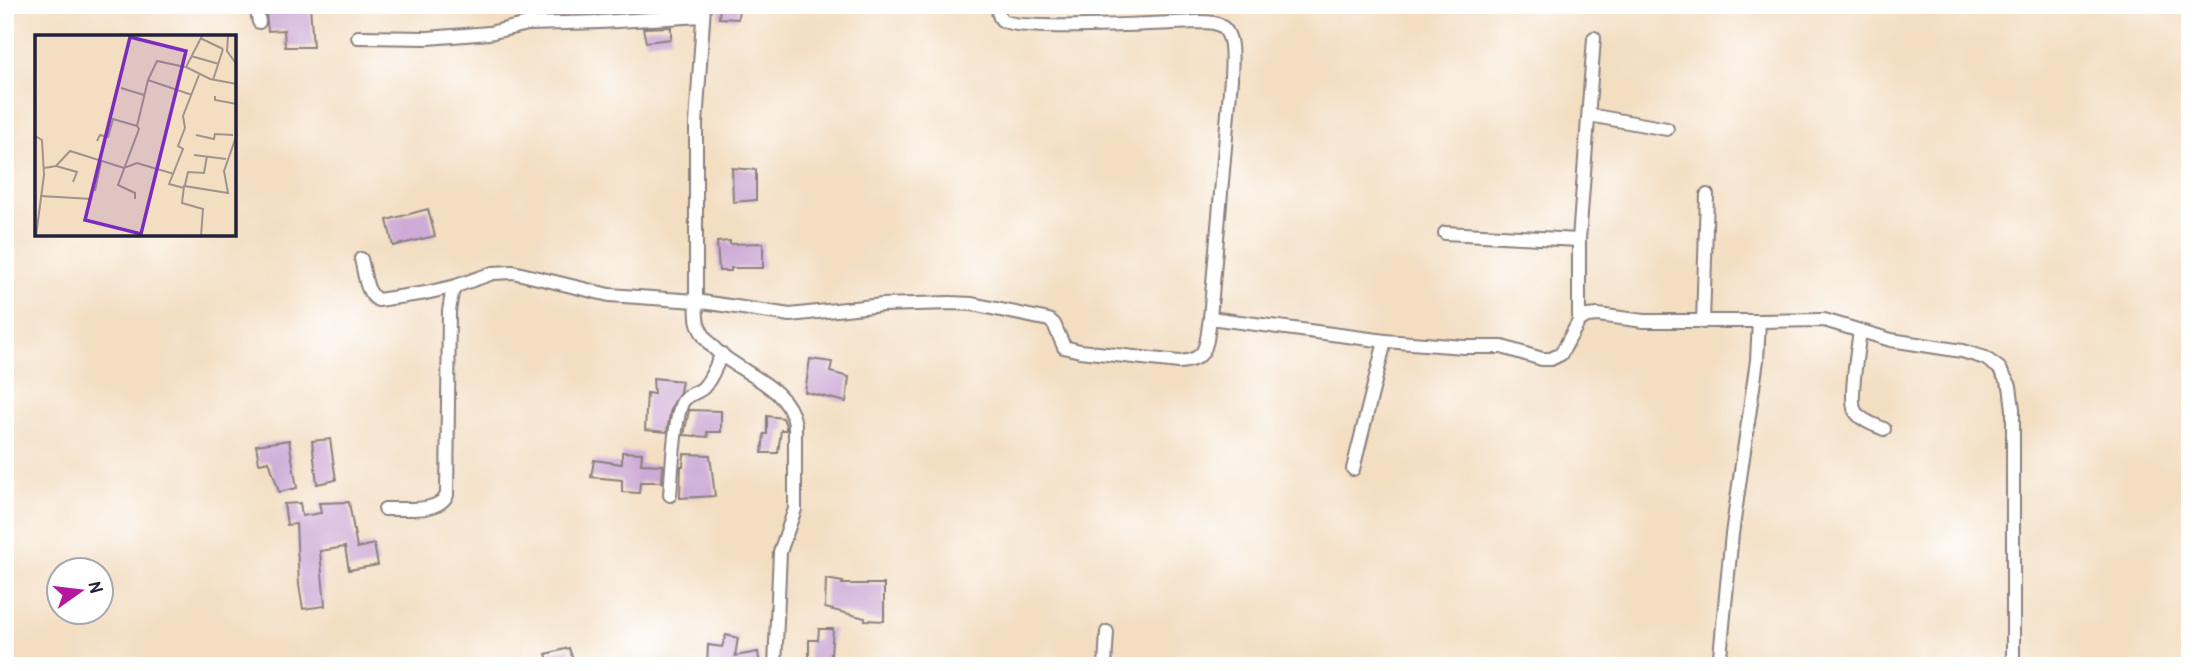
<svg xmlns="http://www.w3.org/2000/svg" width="2195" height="671" viewBox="0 0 2195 671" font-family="'Patrick Hand',sans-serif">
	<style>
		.building { fill: #ceabd6 }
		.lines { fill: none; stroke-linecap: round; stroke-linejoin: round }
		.street-casing { stroke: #8a807e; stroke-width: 16 }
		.street { stroke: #fff; stroke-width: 12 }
		.inset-road { fill: none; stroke: #9f938c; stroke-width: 2 }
		.view { fill: #7b2cbf; fill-opacity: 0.15; stroke: #7b2cbf; stroke-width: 3.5 }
		.inset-edge { fill: none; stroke: #22223b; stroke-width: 3.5 }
	</style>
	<rect width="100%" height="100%" fill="#fff"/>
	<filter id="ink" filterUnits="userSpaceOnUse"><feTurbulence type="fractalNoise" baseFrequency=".0143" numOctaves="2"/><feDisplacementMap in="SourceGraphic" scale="14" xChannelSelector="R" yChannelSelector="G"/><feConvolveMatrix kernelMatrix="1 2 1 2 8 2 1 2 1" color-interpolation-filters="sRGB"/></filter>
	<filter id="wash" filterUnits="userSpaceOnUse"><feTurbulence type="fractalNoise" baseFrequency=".00686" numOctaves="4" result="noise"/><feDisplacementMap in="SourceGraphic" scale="28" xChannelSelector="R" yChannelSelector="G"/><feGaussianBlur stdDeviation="1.57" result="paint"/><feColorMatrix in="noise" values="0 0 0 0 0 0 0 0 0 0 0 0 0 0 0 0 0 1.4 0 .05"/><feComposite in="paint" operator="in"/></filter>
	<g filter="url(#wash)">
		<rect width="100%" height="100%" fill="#f3dec2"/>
		<g id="blocks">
			<g class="building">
				<polygon points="265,5 310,5 313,47 285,47 284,30 268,31"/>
				<polygon points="720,5 739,5 738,19 719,18"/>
				<polygon points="671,27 671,39 646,42 643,28"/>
				<polygon points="732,168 756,170 756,200 733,202"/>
				<polygon points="428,209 435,236 393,246 387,220"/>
				<polygon points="730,241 730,244 763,243 763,268 731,268 731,271 719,271 717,242"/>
				<polygon points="810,359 832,362 830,372 849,377 846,402 805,392"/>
				<polygon points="653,378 682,381 680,392 671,408 667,432 645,430 647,393 654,394"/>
				<polygon points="689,410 721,411 721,432 707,432 708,437 684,435"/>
				<polygon points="767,416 783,418 786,426 786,430 781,430 778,453 762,453 764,434 767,434"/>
				<polygon points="330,439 336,480 317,484 312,441"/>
				<polygon points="289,440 297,488 279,492 269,461 259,463 256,445"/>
				<polygon points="622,452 642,453 641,464 663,465 662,482 640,482 639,493 622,492 622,480 591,477 594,460 622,464"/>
				<polygon points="684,454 710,455 715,496 680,498 681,466 683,466"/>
				<polygon points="349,502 357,548 374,544 378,565 349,570 345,547 320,551 325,606 303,609 299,585 296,524 287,525 284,504 300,503 302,516 321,513 319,503"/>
				<polygon points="826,579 843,582 842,584 884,584 884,621 865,620 865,618 825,608"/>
				<polygon points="819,629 833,629 830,666 809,666 809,640 818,640"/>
				<polygon points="726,635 738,638 735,656 758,652 760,666 707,666 708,645 722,647"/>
				<polygon points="569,648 575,666 550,666 546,654"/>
			</g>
		</g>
	</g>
	<g filter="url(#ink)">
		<use href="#blocks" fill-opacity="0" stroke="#8a807e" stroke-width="2"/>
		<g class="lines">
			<g class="street-casing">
				<g id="street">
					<polyline points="256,5 259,22"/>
					<path d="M 704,5 L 696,124 L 696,301 C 697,308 696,316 698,323 C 712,370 786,375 795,424 L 795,509 L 780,552 L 775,666"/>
					<polyline points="358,37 428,38 489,33 528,24 600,22 702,16"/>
					<polyline points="1589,115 1667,129"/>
					<polyline points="1445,233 1579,240"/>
					<path d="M 361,259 C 365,273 365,293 378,300 L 426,293 L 456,286"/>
					<polyline points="1210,318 1385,341 1464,347 1502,347 1542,359 1551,359 1561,354 1579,321 1587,316 1598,315 1644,321 1759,321 1757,360 1732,534 1719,666"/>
					<polyline points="1579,321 1579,240 1594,38"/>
					<polyline points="1759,321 1824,320 1891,340 1962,351 1985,358 1999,368 2010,386 2013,409 2013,666"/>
					<polyline points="1703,322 1707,195"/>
					<path d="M 1860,331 C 1858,346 1849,400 1855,411 C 1860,420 1875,425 1884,429"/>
					<polyline points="1353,469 1385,341"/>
					<path d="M 670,495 C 672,473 674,420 682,403 C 686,394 696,394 703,388 C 712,379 716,365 722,354"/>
					<path d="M 385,509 C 403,508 437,514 447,495 L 449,311 L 452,293 L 456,286 L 493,273 L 513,272 L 609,295 L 696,301 L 790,315 L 882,305 L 950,303 L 972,304 L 1049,320 L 1054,324 L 1064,347 L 1080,351 L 1179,362 C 1209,360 1206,344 1210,318 L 1231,79 C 1231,62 1237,28 1214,23 C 1209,22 1202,22 1197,22 C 1169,23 1017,32 1002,20 C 998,16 998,11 998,5"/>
					<polyline points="1105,666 1107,632"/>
				</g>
			</g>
			<use href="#street" class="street"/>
		</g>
	</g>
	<g transform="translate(35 35)">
		<rect width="201" height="201" fill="#f3dec2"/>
		<path class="inset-road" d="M 167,1 L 151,32 L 175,44 L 202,49M 193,1 L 192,16 L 202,30M 165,3 L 188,14M 156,21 L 184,29M 113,45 L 122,26 L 150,32M 178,45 L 188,14M 86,53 L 109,60M 180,61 L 180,65 L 202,69M 161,100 L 179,104 L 180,99 L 198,100M 0,101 L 7,105 L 9,140 L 1,201M 62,106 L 65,100 L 73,102 L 78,84 L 102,91M 159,120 L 191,124M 21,131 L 42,137 L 38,147M 9,133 L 21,131 L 35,116 L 89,133 L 102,128 L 139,139M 150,150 L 153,137 L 169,138 L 172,121M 149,153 L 134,149 L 148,114 L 143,111 L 150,93 L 148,81 L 164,40M 60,156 L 66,127M 5,161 L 57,164M 100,164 L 100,158 L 83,150 L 104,94 L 102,91 L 113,45 L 157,60M 166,201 L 168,174 L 147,168 L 149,151 L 193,158 L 189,136 L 202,99"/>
		<path class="view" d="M 95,2 L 151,16 L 106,199 L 50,185 Z"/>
		<rect width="201" height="201" class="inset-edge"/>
	</g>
	<rect width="2195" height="671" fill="none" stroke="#fff" stroke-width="28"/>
	<g transform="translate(80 591) rotate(76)"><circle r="33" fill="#ffffff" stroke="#a7a7b1" stroke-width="2"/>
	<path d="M0-5L12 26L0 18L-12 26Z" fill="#b5179e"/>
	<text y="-10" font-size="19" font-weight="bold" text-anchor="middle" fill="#22223b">N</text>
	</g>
</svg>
